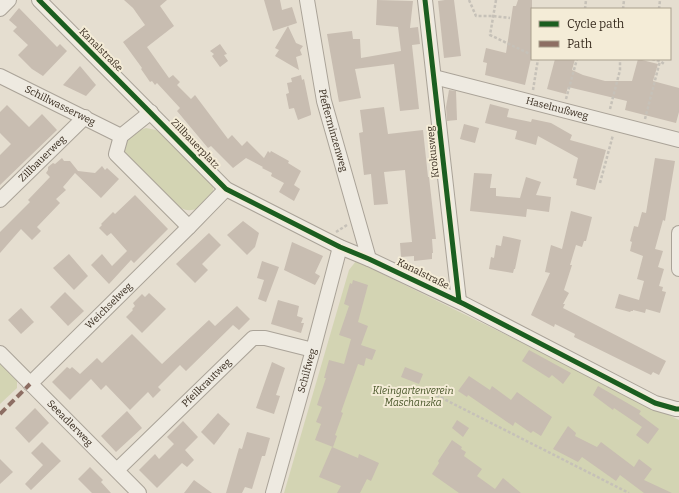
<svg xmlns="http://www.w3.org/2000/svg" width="679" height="493" viewBox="0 0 679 493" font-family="Bitter,serif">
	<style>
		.green { fill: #d3d4b3 }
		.building { fill: #c8bdb1 }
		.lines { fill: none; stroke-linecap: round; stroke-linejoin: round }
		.minor-casing { stroke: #aaa398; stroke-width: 16 }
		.path { stroke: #c6c1b8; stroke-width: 2.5; stroke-dasharray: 3 2; stroke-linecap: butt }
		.minor { stroke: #eeeae1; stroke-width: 14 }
		.quiet { stroke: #8d6e63; stroke-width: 4; stroke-dasharray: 8 4; stroke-linecap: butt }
		.cycleway-casing { stroke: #f4ecd7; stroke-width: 8 }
		.cycleway { stroke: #1b5e20; stroke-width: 5 }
		.labels { text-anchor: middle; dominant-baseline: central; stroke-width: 4; stroke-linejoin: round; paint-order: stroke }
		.street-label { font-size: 10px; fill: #392d20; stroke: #f4ecd7 }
		.park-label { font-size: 10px; font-style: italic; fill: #485528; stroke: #f4ecd7 }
	</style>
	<rect width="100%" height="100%" fill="#e5ded0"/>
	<g class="green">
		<path d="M 146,128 L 156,130 L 163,135 L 212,184 C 218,197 203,209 191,210 C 185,211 181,208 176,205 L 125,155 C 122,138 131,133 146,128 Z"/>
		<polygon points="356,261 679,420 679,493 284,493 349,270"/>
		<polygon points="0,363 17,381 17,388 0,404"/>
	</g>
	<g class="building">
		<polygon points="124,0 167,0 160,6 174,26 147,47 169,78 173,75 180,82 177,85 191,99 195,95 228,139 232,135 242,146 247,141 264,158 268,151 270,153 271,151 289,161 288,163 301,171 294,185 300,189 294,201 279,192 284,183 271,176 272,173 262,168 263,167 246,158 233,168 211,146 208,148 177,111 180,108 157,83 155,85 152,81 150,82 141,69 142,68 123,42 145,25 133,8"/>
		<polygon points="264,0 280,0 282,10 292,7 297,23 273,31"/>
		<polygon points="377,0 413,1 410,28 418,27 420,44 412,45 419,109 400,111 394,64 355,69 361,98 339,102 327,34 352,31 353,39 360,39 361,58 401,51 398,27 376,25"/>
		<polygon points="445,0 454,0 461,56 444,58 438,1"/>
		<polygon points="518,0 532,0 532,54 525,85 485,75 487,63 483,62 486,48 506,53 513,6 516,6"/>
		<polygon points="19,8 57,47 60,44 67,51 43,76 32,69 18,55 28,45 13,31 17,27 9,20"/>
		<polygon points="288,26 296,43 303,46 300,50 302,55 296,57 299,70 275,56 279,50 275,48"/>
		<polygon points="220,44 227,54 224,55 228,61 220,67 212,56 214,54 210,51"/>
		<polygon points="555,59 575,59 572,70 583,75 605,81 632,81 638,59 658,64 653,81 679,88 679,112 676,123 625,110 627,101 568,87 566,94 547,89"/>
		<polygon points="80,66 96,85 86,96 63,85"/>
		<polygon points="301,75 302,80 304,79 311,113 311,115 298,120 294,108 289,109 286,94 289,93 287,83 292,82 291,78"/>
		<polygon points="449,90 456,91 457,120 447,121 446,107"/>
		<polygon points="490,104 509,109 507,117 531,122 532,119 551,123 572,135 570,140 606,150 595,190 576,185 577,179 573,178 578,158 538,136 536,145 515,139 517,131 485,123"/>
		<polygon points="7,105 29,127 42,114 57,130 0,185 0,155 11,144 0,133 0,112"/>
		<polygon points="384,107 388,134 423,130 428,177 429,177 436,239 432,239 433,253 432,253 432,259 414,261 414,256 401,257 400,243 412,242 405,170 384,172 388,204 374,205 371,174 364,175 359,133 363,132 360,110"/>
		<polygon points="464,124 479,128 475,143 460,139"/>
		<polygon points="62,158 64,161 70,161 78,171 95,173 102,166 105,170 107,168 119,179 101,198 75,173 63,187 66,190 56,199 60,203 37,227 41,231 32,240 21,229 0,253 0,232 30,202 28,200 50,177 46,173 48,170 48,167 53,163 55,164"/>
		<polygon points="655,158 675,161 665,221 663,220 655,249 663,251 658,267 664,269 659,286 663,287 662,291 666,292 660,313 646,309 645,313 633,310 633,311 631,311 630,312 615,308 619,294 639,300 644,281 637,279 643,256 630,251 632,242 630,241 634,226 638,227 642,212 646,213"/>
		<polygon points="474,173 492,174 490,188 496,188 496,196 520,198 526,177 541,182 536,195 551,197 549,212 527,209 526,217 470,211"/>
		<polygon points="135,195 168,229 134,263 131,260 109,284 91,265 102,254 112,266 127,251 111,233 107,236 99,228 102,225 101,224 113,212 115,214"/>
		<polygon points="571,211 592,217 586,241 584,241 582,247 576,245 570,265 572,265 564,290 569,293 563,304 565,304 563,308 666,361 659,375 653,372 651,375 574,337 575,334 555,324 554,327 531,315 550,273 545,272 551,245 562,249"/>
		<polygon points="243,221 259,233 255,247 247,255 227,235"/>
		<polygon points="209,233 221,245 202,264 208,270 195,283 176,264"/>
		<polygon points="503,236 521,240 515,269 514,269 513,273 489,269 491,257 494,258 496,245 501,246"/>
		<polygon points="292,242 323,256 315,273 320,276 315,285 284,270"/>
		<polygon points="69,254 88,276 74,290 53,268"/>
		<polygon points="262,261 279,267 266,302 258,299 264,280 257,278"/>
		<polygon points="353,280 368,285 358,322 368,326 361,345 376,350 372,360 366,358 364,366 358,364 341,412 343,413 335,435 337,436 333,447 315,440 321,424 316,422 322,407 317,405 326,378 324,378 329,360 344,364 351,339 339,335 349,306 344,304 350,283 352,284"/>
		<polygon points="65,292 84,311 68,326 50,307"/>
		<polygon points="149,293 166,309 142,333 126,317 133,310 132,309 135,306 133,303 142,294 145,297"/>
		<polygon points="278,300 299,306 297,316 303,318 301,323 304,323 301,333 271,324"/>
		<polygon points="237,306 250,319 239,330 233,325 186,371 180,365 158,387 161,390 153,398 148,392 130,410 106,385 101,390 91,379 70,400 52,382 67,367 70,369 72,367 80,374 97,358 102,363 132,334 162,364 209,320 215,326"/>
		<polygon points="21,308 34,322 21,334 8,320"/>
		<polygon points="529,350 571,373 563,384 552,375 549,378 522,361"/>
		<polygon points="272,362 285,368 276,395 280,396 274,414 256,408"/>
		<polygon points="405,367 423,374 419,384 401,377"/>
		<polygon points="469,376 490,390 492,386 511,400 517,392 552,417 541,436 533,431 531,433 515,422 513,426 468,395 467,397 458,391"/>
		<polygon points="598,386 641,411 639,414 659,429 648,444 636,435 642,427 614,408 613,410 593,395"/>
		<polygon points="35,408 49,423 29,443 15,428"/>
		<polygon points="127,411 142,428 116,452 101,436"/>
		<polygon points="218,413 230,424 214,445 201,432"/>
		<polygon points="457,420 469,428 463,437 452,428"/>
		<polygon points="183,421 198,437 185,450 194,460 187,467 182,463 157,488 139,470 155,454 159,459 174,444 167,437"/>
		<polygon points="568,426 576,433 575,436 597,447 601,442 634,467 639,459 652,469 644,480 672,493 644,493 620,475 616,481 582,457 578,462 553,449"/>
		<polygon points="247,432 270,438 265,456 262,456 252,489 245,487 242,493 226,493 239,448 242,449"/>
		<polygon points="452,440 462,447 461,449 466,452 464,456 482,469 477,476 495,489 503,478 521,493 459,493 432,474 439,463 438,461"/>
		<polygon points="42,442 61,461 31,490 25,484 43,465 31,453"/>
		<polygon points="332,447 358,458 359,454 379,463 371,481 367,479 360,493 337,493 341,486 319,477"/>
		<polygon points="0,459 13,472 0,484"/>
		<polygon points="90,467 103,480 101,482 111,493 92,493 78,479"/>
		<polygon points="194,480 212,493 184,493"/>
	</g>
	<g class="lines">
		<g class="minor-casing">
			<g id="minor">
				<polyline points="39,0 226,189 340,247 369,259 464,304 655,403 676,409 679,409"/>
				<path id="s1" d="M 307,0 L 324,101 L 369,259"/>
				<polyline points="425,0 459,301"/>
				<polyline points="0,9 9,0"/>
				<path id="s2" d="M 0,76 L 121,136"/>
				<path id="s3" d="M 434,77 L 679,140"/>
				<polyline points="151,112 121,136 116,154 189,227"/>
				<path id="s4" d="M 0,200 L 85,117"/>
				<polyline points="679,233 679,269"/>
				<path id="s5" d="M 0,353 L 139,493"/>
				<path id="s6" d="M 30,384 L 189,227 L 226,189"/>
				<path id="s7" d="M 117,470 L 253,338 L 265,338 L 313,350"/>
				<path id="s8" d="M 273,493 L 313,350 L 340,247"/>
			</g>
		</g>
		<g class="path">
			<polyline points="469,0 476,16 493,16 510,18"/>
			<polyline points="496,0 490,35 532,55"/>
			<polyline points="585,9 586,0"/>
			<polyline points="623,9 624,0"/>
			<polyline points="659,9 660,0"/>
			<polyline points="652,59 660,61 664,64"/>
			<polyline points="533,90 538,59"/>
			<polyline points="566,99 577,59"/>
			<polyline points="610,109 620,70 620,59"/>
			<polyline points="645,119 660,61"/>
			<polyline points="600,183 613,135"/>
			<polyline points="336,232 347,225"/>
			<polyline points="432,393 629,493"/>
		</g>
		<use href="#minor" class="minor"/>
		<polyline class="quiet" points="0,414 30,384"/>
		<g class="cycleway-casing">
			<g id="cycleway">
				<polyline points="39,0 226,189 340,247 369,259 464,304 655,403 676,409 679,409"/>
				<polyline points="425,0 459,301"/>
			</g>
		</g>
		<use href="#cycleway" class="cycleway"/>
	</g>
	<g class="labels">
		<g class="street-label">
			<text transform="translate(101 50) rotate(45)">Kanalstraße</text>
			<text stroke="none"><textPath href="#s2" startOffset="67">Schillwasserweg</textPath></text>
			<text stroke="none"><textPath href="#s3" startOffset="127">Haselnußweg</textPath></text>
			<text stroke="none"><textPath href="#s1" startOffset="133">Pfefferminzenweg</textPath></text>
			<text transform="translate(195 144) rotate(46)">Zillbauerplatz</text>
			<text transform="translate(433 152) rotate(-96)">Krokusweg</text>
			<text stroke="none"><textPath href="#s4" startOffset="59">Zillbauerweg</textPath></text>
			<text transform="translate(423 274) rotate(26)">Kanalstraße</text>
			<text stroke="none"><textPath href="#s6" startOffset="111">Weichselweg</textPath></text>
			<text stroke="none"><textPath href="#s8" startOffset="127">Schilfweg</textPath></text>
			<text stroke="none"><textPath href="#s7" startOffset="125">Pfeilkrautweg</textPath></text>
			<text stroke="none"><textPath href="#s5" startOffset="99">Seeadlerweg</textPath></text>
		</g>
		<g class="park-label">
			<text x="413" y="391">Kleingartenverein<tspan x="413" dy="12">Maschanzka</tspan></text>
		</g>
	</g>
	<rect x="531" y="8" width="140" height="52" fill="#f4ecd7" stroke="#a9a08e"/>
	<rect x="539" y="21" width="20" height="6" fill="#1b5e20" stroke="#a9a08e"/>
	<text x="567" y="28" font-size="12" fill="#392d20">Cycle path</text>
	<rect x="539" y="41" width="20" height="6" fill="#8d6e63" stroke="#a9a08e"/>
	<text x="567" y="48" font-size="12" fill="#392d20">Path</text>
</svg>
